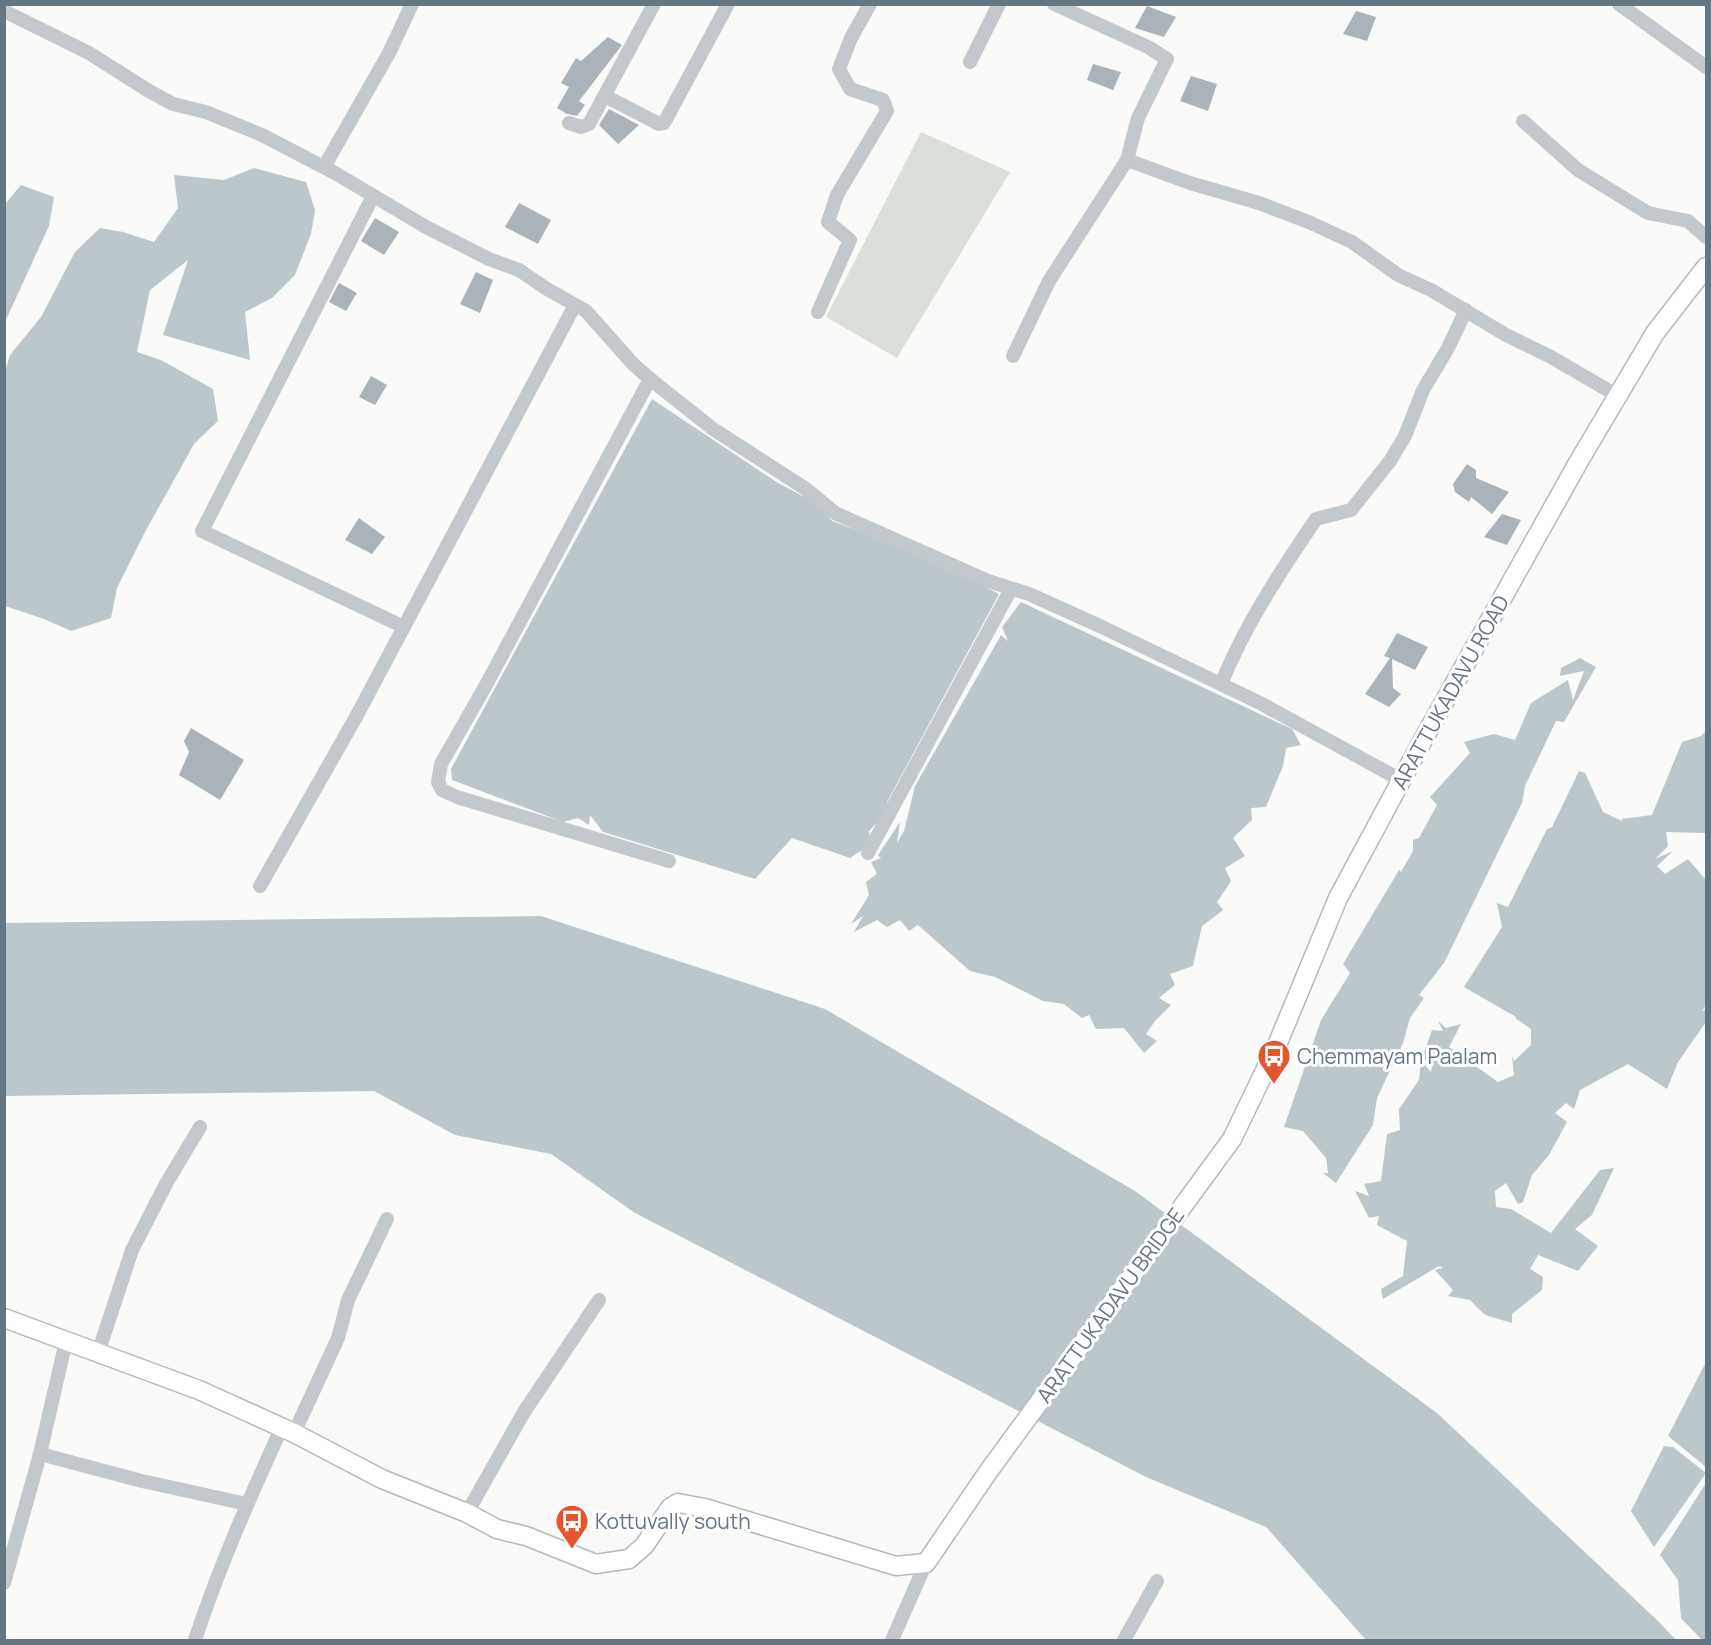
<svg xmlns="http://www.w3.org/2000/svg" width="1711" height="1645" viewBox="0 0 1711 1645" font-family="Manrope,sans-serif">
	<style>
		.green { fill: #dadfd7 }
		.water { fill: #bbc7cb }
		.building { fill: #aab3b9 }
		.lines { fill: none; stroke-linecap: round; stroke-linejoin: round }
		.secondary-casing { stroke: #b3babf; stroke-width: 21 }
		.street { stroke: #c3c8cc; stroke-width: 14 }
		.secondary { stroke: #fff; stroke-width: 18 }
		.labels { text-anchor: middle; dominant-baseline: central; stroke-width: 6; stroke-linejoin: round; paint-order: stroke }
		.street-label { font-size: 21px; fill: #657683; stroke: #fff }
		.poi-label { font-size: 21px; fill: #657683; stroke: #fff; text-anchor: start }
	</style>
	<rect width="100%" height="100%" fill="#fafaf8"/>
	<polygon class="green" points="921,132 1010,172 897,358 826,317"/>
	<g class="water">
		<polygon points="254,168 306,182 315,210 311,234 295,275 272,298 245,312 250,360 163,335 188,260 150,290 137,352 161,360 213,389 218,421 194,444 145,532 117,588 111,618 71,631 44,619 5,606 4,375 10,355 41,317 75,252 100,228 123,232 154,242 178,208 174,175 224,180"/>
		<polygon points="21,185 54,197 49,226 5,322 5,204"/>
		<polygon points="652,399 778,483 820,505 832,521 921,554 999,594 887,802 890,809 869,831 871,844 850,858 792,838 755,879 603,832 590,815 589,825 578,818 563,822 452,780 451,769"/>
		<polygon points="1021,602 1292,729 1301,745 1286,748 1283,766 1266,807 1251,808 1252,820 1233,838 1245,856 1225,868 1231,881 1217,902 1223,910 1202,926 1193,966 1170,974 1175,985 1159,998 1171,1005 1155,1021 1146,1034 1157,1041 1144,1053 1124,1028 1096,1029 1089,1015 1082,1018 1064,1004 1043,1001 995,977 970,971 918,925 909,931 900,920 887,927 877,920 854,932 863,916 851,924 869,895 866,882 877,874 871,862 881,858 878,855 900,822 897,843 904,831 915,786 1001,635 1008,641 1002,627"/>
		<polygon points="1580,658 1596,667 1564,722 1556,721 1525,786 1522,803 1444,963 1419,995 1424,998 1410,1018 1403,1043 1377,1098 1373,1125 1336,1183 1323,1173 1328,1173 1326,1158 1303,1131 1284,1127 1321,1020 1350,973 1343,964 1399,870 1401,872 1413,851 1413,840 1419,838 1437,805 1430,797 1470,753 1464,742 1494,734 1515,740 1531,703 1568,680 1573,700 1584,671 1560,676 1561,668"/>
		<polygon points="1706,731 1706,831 1705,833 1666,832 1668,846 1655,859 1673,851 1657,866 1665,874 1688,859 1706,880 1706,1005 1702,1011 1706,1010 1706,1022 1678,1062 1667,1089 1628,1064 1580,1090 1574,1109 1566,1103 1555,1113 1567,1122 1549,1155 1532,1175 1523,1202 1518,1204 1506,1183 1495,1191 1496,1207 1511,1209 1551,1233 1600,1170 1614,1168 1592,1215 1575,1229 1598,1246 1578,1271 1538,1255 1530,1269 1543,1277 1542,1290 1512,1314 1512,1323 1485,1315 1470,1300 1448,1296 1453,1290 1435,1270 1443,1268 1439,1266 1383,1299 1381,1289 1403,1276 1407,1241 1377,1225 1379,1216 1369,1218 1355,1191 1369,1196 1364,1184 1381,1181 1387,1134 1400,1130 1399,1109 1419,1080 1421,1060 1431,1072 1434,1054 1427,1061 1422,1059 1432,1030 1443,1031 1438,1021 1446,1028 1461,1024 1449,1047 1498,1082 1514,1075 1512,1056 1514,1061 1531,1045 1531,1029 1515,1018 1516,1017 1464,987 1502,927 1497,903 1508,907 1547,829 1552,827 1579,771 1585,773 1603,812 1624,822 1621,819 1652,815 1682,742 1701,736"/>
		<polygon points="541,916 825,1009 1135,1191 1437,1413 1658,1621 1676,1640 1366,1640 1266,1527 1146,1477 635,1213 551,1154 455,1135 374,1091 5,1096 4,923"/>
		<polygon points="1706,1362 1706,1467 1668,1436"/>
		<polygon points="1664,1446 1673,1447 1706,1473 1654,1547 1631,1511"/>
		<polygon points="1706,1483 1706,1640 1702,1640 1681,1618 1678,1580 1660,1555"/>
	</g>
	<g class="building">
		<polygon points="1147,6 1176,17 1164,37 1135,28"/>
		<polygon points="1356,11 1376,17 1367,41 1343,34"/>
		<polygon points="608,37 622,45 579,101 585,105 577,116 567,114 557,108 569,87 561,83 576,58 581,61"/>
		<polygon points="1093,64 1121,72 1113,90 1087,80"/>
		<polygon points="1191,76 1217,84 1208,111 1180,101"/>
		<polygon points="609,109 639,125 618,144 599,125"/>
		<polygon points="519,203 551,220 538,244 505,227"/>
		<polygon points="375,218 399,232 384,255 361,241"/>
		<polygon points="476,272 493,280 480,313 460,304"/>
		<polygon points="339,283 357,293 346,311 329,302"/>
		<polygon points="371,376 387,385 375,405 359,397"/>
		<polygon points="1467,464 1476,470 1476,478 1509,492 1492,514 1471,497 1469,502 1455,492 1453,484"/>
		<polygon points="1502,514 1521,520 1507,545 1484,537"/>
		<polygon points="359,518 385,537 372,554 345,540"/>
		<polygon points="1397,633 1428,647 1415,670 1392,659 1393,688 1401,694 1389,707 1365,694 1390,658 1384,656"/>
		<polygon points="191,728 244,760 220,800 179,775 189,752 184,741"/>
	</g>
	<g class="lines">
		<g class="secondary-casing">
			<polyline id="secondary" points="4,1318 199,1390 294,1433 382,1479 467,1513 497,1529 526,1536 596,1564 629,1559 644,1546 670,1508 678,1503 705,1508 896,1566 926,1563 988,1472 1232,1139 1275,1050 1338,898 1424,738 1579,461 1655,333 1706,267"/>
		</g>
		<g class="street">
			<polyline points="1054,4 1148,47 1167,59 1138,118 1127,160 1190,183 1259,203 1311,223 1352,242 1398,275 1431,290 1506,335 1551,357 1618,396"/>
			<polyline points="1619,4 1706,67"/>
			<polyline points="4,11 89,53 149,91 173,104 206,112 262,135 335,173 426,227 489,259 519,270 547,289 586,311 633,364 650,379 713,429 806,489 835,513 988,581 1029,594 1102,627 1260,703 1401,780"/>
			<polyline points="970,62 999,4"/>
			<polyline points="605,96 659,124 664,123 728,4"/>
			<polyline points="1523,121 1578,170 1648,213 1688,221 1706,237"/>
			<polyline points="569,123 581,127 589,124 654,4"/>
			<polyline points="324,167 389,53 412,4"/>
			<polyline points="373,196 202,531 404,627"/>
			<polyline points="818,312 850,240 828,222 837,195 887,111 883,100 850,89 839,69 851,38 870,4"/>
			<polyline points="1013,356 1049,281 1127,160"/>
			<polyline points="650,379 486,685 441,764 438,782 442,790 457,797 669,861"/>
			<path d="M 1221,684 C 1245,625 1280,572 1316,519 L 1351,510 L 1390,461 L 1405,436 L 1423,390 L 1448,348 L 1466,310"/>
			<polyline points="868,853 1011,589"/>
			<polyline points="260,886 356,717 575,305"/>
			<polyline points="98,1353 132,1250 167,1182 200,1127"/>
			<polyline points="294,1433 338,1338 348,1300 387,1219"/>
			<polyline points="40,1454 142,1481 247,1504"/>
			<polyline points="467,1513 524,1412 599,1300"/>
			<polyline points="4,1583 40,1454 66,1341"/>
			<path d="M 195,1640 C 219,1567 250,1497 282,1427"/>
			<polyline points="892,1640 926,1563"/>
			<polyline points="1124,1640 1157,1581"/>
		</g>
		<use href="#secondary" class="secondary"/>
	</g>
	<defs>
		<g id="bus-pin" transform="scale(1.725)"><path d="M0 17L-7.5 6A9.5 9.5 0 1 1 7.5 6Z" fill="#e4572e" stroke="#fff"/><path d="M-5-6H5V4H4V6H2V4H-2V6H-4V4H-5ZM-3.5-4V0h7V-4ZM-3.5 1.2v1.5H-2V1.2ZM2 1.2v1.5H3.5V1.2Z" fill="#fff"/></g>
	</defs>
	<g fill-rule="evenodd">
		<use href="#bus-pin" x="1274" y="1056"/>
		<use href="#bus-pin" x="572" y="1521"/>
	</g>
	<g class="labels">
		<g class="street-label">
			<text transform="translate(1450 692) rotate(-61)">ARATTUKADAVU ROAD</text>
			<text transform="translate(1110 1305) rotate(-54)">ARATTUKADAVU BRIDGE</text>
		</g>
		<g class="poi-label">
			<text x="1297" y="1056">Chemmayam Paalam</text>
			<text x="595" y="1521">Kottuvally south</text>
		</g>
	</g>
	<rect width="1711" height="1645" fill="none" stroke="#657683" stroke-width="12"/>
</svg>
